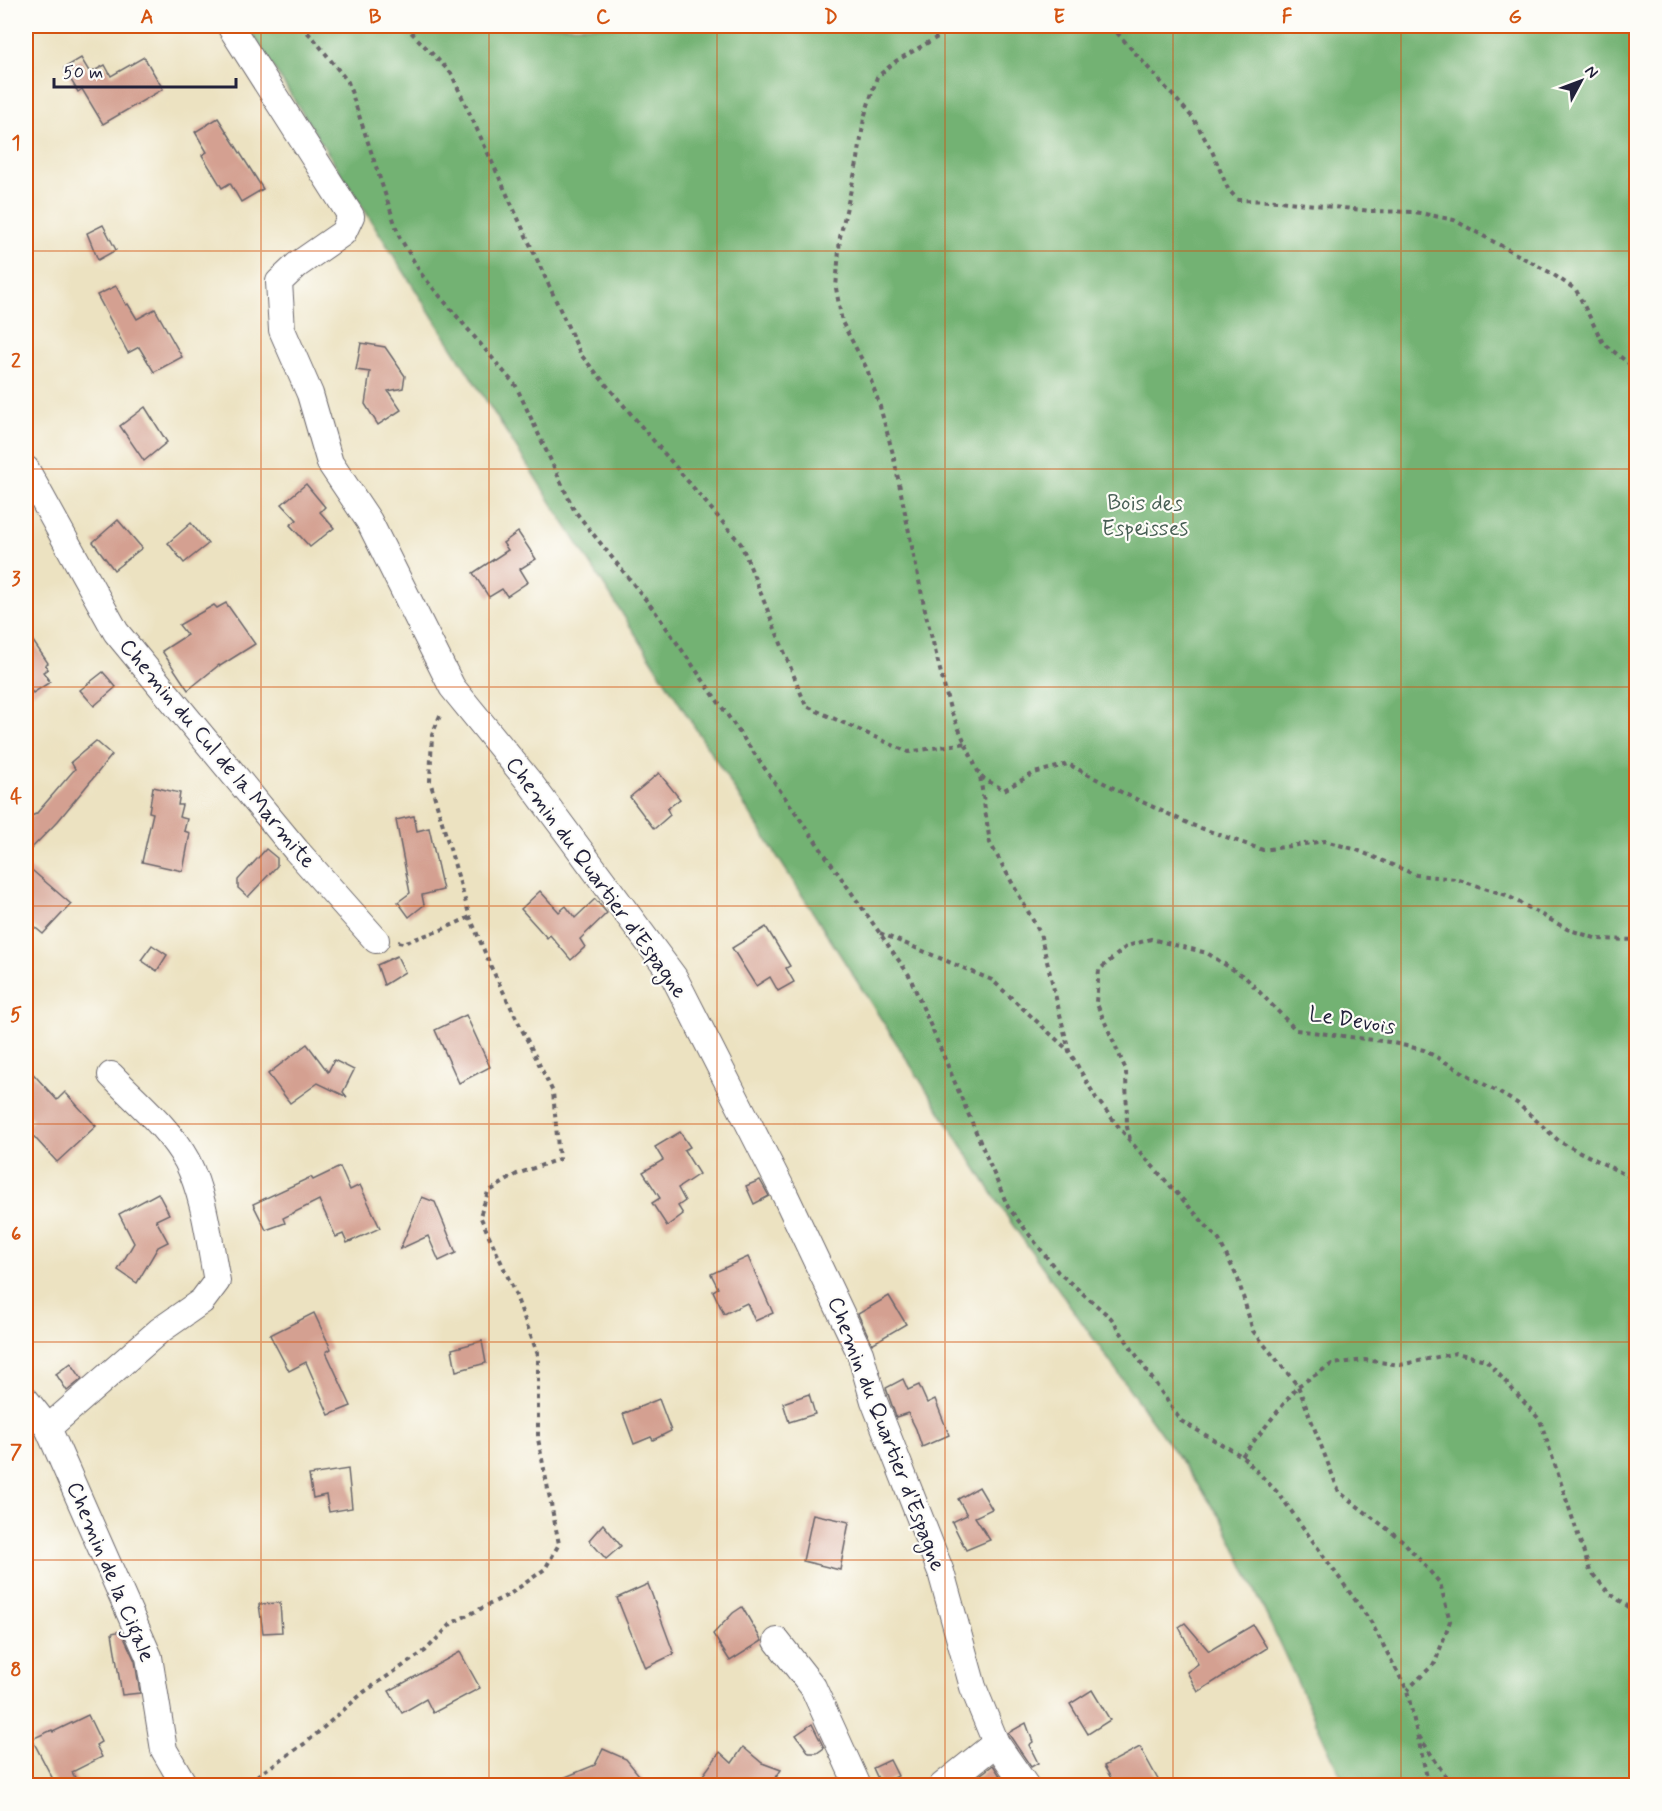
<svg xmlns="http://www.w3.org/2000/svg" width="1662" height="1811" viewBox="0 0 1662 1811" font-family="Mynerve,sans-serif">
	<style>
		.forest { fill: #73b273; stroke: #4a6a57; stroke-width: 1.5 }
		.building { fill: #d4a091 }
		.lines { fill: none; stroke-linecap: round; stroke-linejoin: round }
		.minor-casing { stroke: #69656a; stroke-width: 28 }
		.path { stroke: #69656a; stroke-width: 4; stroke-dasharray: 4.5 4.5; stroke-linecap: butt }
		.minor { stroke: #fff; stroke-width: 26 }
		.grid { fill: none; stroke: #d45411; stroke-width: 1.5; stroke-opacity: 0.55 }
		.labels { text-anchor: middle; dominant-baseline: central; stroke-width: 4.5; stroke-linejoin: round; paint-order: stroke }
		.park-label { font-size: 22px; fill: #485f55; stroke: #fdfcf7 }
		.street-label { font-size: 22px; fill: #22223b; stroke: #fdfcf7 }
		.neatline { fill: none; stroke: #d45411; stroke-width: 2 }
		.grid-label { font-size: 20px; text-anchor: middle; font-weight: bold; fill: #d45411 }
	</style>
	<rect width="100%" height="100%" fill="#fdfcf7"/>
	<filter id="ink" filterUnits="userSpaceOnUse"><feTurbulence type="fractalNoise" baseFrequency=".0167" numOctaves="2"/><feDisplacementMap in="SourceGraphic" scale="12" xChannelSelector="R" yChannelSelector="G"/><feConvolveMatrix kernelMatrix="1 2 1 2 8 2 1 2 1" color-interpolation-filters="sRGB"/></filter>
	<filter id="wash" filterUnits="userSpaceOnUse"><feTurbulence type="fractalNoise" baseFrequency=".008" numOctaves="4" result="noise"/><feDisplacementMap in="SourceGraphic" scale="24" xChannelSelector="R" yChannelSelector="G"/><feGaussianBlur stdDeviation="1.35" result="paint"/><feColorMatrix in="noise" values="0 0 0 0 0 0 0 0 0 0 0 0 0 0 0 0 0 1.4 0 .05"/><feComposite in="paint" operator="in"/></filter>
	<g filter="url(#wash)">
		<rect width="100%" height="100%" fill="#ece2c1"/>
		<polygon class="forest" points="247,26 1636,26 1636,1785 1345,1785 1222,1519 1012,1224"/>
		<g id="blocks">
			<g class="building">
				<polygon points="144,57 163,89 103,124 82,89 78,92 64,68 81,58 90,73 105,65 111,76"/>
				<polygon points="218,118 263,189 241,202 230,183 222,188 202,155 207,152 195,132"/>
				<polygon points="103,225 116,250 98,260 87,233"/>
				<polygon points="116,286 126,305 128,304 137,319 155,309 182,357 154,372 139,347 128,353 97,295"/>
				<polygon points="361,343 385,347 405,376 403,388 388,391 401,410 378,425 365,404 370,372 356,370"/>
				<polygon points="145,407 167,442 144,461 120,426"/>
				<polygon points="306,484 325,507 320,512 334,528 310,547 290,525 297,520 282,504"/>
				<polygon points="118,520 142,548 114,570 93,542"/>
				<polygon points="191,523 208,544 184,563 168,543"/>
				<polygon points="518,532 536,559 520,569 528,582 507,596 502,589 489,597 473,573 508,550 503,543"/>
				<polygon points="226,603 255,644 220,666 219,665 188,690 162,651 187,635 179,625 214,605 217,608"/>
				<polygon points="26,631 48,663 45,665 48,669 43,672 50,682 33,693 26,685"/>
				<polygon points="103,672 116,687 94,706 80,690"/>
				<polygon points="96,741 112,755 58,821 26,854 26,818 36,814 75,769 71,762"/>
				<polygon points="659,773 680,799 667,809 670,815 654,829 630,797"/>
				<polygon points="153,787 180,793 178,805 182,805 179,817 187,819 184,831 190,833 183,871 142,862 153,813 149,812"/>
				<polygon points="414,816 417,831 429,828 443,890 422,895 424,905 409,917 398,902 410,893 396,820"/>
				<polygon points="266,849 277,858 277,866 248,897 238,888 238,880"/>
				<polygon points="26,865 71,904 43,934 26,920"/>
				<polygon points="540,891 559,912 566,906 575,918 595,899 607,913 580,939 585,947 571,960 550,935 547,938 521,909"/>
				<polygon points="766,927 790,966 786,968 794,982 778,991 770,977 756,986 732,948"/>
				<polygon points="152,945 167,955 157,971 141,960"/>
				<polygon points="397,956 405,972 384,985 377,965"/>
				<polygon points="466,1015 490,1067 459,1083 435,1030"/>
				<polygon points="307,1044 328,1072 334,1060 354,1070 343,1092 347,1097 318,1083 290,1103 268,1074"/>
				<polygon points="26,1066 57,1100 65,1092 96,1126 57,1162 26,1128 33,1120 26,1111"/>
				<polygon points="680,1132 690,1147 684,1150 699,1174 678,1188 685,1201 678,1206 683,1214 667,1226 652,1203 660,1198 643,1172 663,1160 655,1147"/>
				<polygon points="340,1167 350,1190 360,1185 380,1228 347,1243 343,1234 336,1237 319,1200 283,1218 285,1223 266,1230 253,1204 311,1177 313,1180"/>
				<polygon points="760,1180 769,1196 754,1204 746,1186"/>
				<polygon points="158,1193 169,1214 156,1220 168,1242 158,1247 137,1283 118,1270 134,1243 119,1214"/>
				<polygon points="422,1197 435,1202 456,1253 439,1261 428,1236 400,1249"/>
				<polygon points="748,1257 773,1313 755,1321 747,1303 724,1314 713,1291 718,1288 711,1274"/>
				<polygon points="889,1296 906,1324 872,1344 858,1314"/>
				<polygon points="314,1313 331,1349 326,1352 351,1406 329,1415 306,1362 289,1371 270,1335"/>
				<polygon points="482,1341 486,1363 456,1371 452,1349"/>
				<polygon points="71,1363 82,1379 67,1391 56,1374"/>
				<polygon points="903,1379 908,1390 919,1385 927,1403 935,1399 949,1435 922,1447 916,1429 908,1413 896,1417 886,1388"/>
				<polygon points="809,1394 815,1414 789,1422 783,1403"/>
				<polygon points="659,1399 671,1431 653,1440 651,1437 634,1444 623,1414"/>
				<polygon points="348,1469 352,1508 329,1512 326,1495 313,1498 309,1475"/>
				<polygon points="979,1487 992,1509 975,1517 990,1540 966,1550 952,1522 967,1515 958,1499"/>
				<polygon points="813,1514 849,1522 840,1570 803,1561"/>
				<polygon points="603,1524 621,1546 606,1559 589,1540"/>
				<polygon points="648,1584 674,1654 645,1668 617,1598"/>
				<polygon points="280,1603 282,1632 263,1633 259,1604"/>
				<polygon points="742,1607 762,1641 730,1661 713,1634 733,1613"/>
				<polygon points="1185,1623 1209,1651 1253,1625 1267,1648 1198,1692 1187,1672 1198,1664 1179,1627"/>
				<polygon points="121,1631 135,1661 140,1693 122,1695 112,1633"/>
				<polygon points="460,1652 480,1688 433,1713 426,1699 402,1713 389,1691"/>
				<polygon points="1092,1690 1110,1720 1088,1734 1070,1704"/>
				<polygon points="88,1715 101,1742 96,1745 102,1757 72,1772 79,1785 56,1785 32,1739 52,1730 53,1732"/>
				<polygon points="1026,1723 1033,1742 1029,1745 1038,1763 1031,1767 1008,1733"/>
				<polygon points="812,1724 824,1748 817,1753 809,1753 796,1735"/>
				<polygon points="743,1747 762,1763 781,1770 771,1785 716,1785 703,1775 720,1752 732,1763"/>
				<polygon points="1140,1747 1161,1785 1115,1785 1104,1766"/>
				<polygon points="603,1749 626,1759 647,1785 546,1785 595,1765"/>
				<polygon points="890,1760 898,1776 881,1785 873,1768"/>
				<polygon points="993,1765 1005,1783 1001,1785 967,1785"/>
			</g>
		</g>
	</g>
	<g filter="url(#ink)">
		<use href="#blocks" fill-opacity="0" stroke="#69656a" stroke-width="1.5"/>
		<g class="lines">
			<g class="minor-casing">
				<g id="minor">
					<polyline points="230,26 351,216 343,233 297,265 279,282 282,330 310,394 330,463 369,521 452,687 531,784 674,977 785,1195 860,1353 874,1401 941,1572 973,1687 996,1743 1026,1786"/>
					<polyline points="26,469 116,632 296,850 376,940"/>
					<polyline points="26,1400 48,1428 149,1657 164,1750 185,1786"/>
					<path d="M 48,1428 L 159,1331 L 202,1301 L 217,1281 C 209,1241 205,1197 187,1161 C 169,1128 137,1102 111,1075"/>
					<polyline points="777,1641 813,1687 858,1786"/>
					<polyline points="942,1786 996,1743"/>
				</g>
			</g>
			<g class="path">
				<polyline points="301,26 314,39 348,82 399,236 422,275 516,386 574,510 654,610 909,975 1008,1207 1058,1272 1111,1318 1181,1421 1242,1456 1279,1494 1371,1622 1407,1690 1429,1786"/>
				<polyline points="405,26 451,73 581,355 741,544 806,706 908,752 966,743"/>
				<polyline points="951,26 943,34 896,61 877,77 864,118 858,159 840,237 836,288 842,322 867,369 879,403 893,454 926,615 950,709 980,776 990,843 1040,933 1069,1051 1096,1098 1130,1141 1219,1240 1238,1279 1253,1331 1298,1386 1339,1492 1403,1541 1440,1583 1450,1621 1435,1663 1407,1690"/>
				<polyline points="1111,26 1193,118 1212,151 1228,189 1238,200 1278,201 1371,211 1415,212 1454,220 1551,273 1576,290 1603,343 1632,366 1636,367"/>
				<polyline points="981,777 1004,790 1034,773 1068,764 1123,793 1192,825 1263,850 1325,841 1357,850 1416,875 1456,879 1506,895 1567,929 1598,939 1636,940"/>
				<polyline points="880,933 992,980 1069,1051"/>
				<polyline points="398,942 403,943 441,930 470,917"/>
				<polyline points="1130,1139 1127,1127 1126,1070 1096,1002 1099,970 1127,946 1151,939 1207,953 1246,978 1296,1030 1389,1042 1424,1050 1517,1103 1560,1142 1636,1180"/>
				<polyline points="1242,1456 1298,1386 1332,1364 1365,1360 1400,1365 1456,1353 1486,1360 1540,1420 1590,1571 1609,1593 1636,1612"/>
				<polyline points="1419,1736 1452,1786"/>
				<polyline points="242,1786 307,1742 364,1692 425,1651 452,1623 510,1594 545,1569 559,1544 538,1439 538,1355 513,1288 480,1216 488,1192 517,1174 559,1159 553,1092 491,967 470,917 430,781 432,735 441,713"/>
			</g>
			<use href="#minor" class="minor"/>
		</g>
	</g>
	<path class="grid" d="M 261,26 L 261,1786M 489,26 L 489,1786M 717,26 L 717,1786M 945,26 L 945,1786M 1173,26 L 1173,1786M 1401,26 L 1401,1786M 26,251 L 1636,251M 26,469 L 1636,469M 26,687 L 1636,687M 26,906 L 1636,906M 26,1124 L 1636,1124M 26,1342 L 1636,1342M 26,1560 L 1636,1560"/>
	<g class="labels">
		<g class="park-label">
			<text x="1145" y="504">Bois des<tspan x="1145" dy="25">Espeisses</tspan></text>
		</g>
		<g class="street-label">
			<text transform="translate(217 754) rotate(50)">Chemin du Cul de la Marmite</text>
			<text transform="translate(596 878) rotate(54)">Chemin du Quartier d'Espagne</text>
			<text transform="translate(1352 1021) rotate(9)">Le Devois</text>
			<text transform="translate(886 1434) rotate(69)">Chemin du Quartier d'Espagne</text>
			<text transform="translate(110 1572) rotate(67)">Chemin de la Cigale</text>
		</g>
	</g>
	<rect width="1662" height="1811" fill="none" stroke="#fdfcf7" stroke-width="66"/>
	<g transform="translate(1581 81) rotate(49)" stroke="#fdfcf7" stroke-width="4.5" paint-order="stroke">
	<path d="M0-4.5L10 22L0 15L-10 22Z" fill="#22223b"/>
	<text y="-9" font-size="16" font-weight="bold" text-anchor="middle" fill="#22223b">N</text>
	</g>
	<path d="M54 78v9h182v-9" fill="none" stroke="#22223b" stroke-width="3"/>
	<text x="63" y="78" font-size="18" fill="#22223b" stroke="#fdfcf7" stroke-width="4.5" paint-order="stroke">50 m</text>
	<rect x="33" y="33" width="1596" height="1745" class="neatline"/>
	<g class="grid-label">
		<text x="147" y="23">A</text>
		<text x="375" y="23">B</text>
		<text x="603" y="23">C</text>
		<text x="831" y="23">D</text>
		<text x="1059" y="23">E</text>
		<text x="1287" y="23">F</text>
		<text x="1515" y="23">G</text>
		<text x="16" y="149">1</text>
		<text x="16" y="367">2</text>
		<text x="16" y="585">3</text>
		<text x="16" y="803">4</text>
		<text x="16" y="1021">5</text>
		<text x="16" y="1240">6</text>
		<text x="16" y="1458">7</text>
		<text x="16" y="1676">8</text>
	</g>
</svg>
